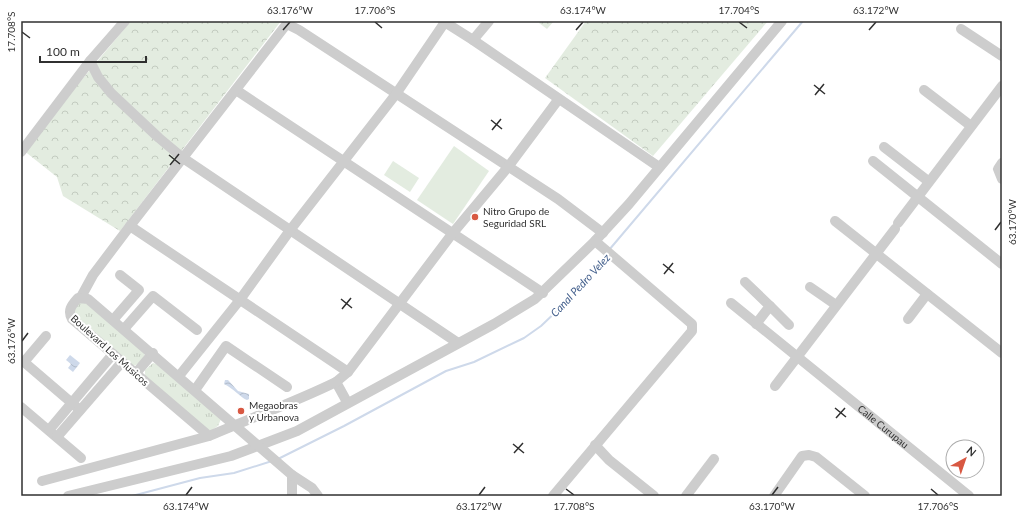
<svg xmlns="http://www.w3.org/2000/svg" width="1023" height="517" viewBox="0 0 1023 517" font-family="Lato,sans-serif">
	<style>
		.grass { fill: url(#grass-tufts) }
		.forest { fill: url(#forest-crowns) }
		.pitch { fill: #e3ece0 }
		.water { fill: url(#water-waves) }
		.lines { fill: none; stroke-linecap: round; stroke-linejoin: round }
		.stream { stroke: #ced9ea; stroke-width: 2 }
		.minor { stroke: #cdcdcd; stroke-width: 10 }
		.ticks { fill: none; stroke: #303030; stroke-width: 1.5 }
		.poi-dot { fill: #d85842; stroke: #fff; stroke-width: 1.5 }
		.labels { text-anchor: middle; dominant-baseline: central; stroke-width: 4; stroke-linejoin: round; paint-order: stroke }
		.poi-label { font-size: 10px; fill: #303030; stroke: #fff; text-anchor: start }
		.street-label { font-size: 10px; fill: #303030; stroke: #fff }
		.water-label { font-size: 11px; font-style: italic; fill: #44608d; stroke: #fff }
		.neatline { fill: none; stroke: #303030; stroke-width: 1.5 }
		.ticks-label { font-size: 10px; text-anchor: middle; fill: #303030 }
	</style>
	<defs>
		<pattern id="grass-tufts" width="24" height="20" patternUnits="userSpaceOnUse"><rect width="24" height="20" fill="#e3ece0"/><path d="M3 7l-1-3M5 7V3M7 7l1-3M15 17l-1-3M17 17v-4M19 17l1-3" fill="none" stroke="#c3cbc0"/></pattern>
		<pattern id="forest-crowns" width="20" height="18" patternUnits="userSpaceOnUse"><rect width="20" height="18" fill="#e3ece0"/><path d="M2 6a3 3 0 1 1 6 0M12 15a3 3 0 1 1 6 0" fill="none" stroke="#c3cbc0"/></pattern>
		<pattern id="water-waves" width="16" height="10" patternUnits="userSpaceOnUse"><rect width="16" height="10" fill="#ced9ea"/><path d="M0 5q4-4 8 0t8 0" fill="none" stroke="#b1bbc9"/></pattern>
	</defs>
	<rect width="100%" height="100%" fill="#fff"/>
	<g class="grass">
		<path d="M 86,302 L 143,351 L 145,355 C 141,361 138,366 131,366 L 74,315 L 75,306 L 78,303 Z"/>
		<polygon points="153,363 159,365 221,419 218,426 212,430 207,430 145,376 145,370"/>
	</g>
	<g class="forest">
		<polygon points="131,21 281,21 120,231 63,196 57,177 23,150"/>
		<polygon points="540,21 554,21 547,29 539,23"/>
		<polygon points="586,21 768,21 653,156 545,78"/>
	</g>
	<g class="pitch">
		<polygon points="454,146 489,171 453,224 417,200"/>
		<polygon points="393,161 419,178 410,192 384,175"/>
	</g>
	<g class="water">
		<polygon points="70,355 80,363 73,372 68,368 71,364 66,360"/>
		<path d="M 225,380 L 228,380 L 238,391 L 249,394 L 249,399 L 247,400 C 241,398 233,388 224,384 Z"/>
	</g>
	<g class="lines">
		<g class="stream">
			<polyline points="609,250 803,21"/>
			<polyline points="278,459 344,426 446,371 474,362 524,338 541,326 562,306 588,279 605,255"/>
			<polyline points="132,496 200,478 234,473 272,461"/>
		</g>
		<g class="minor">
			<polyline points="443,21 473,40 659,167"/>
			<polyline points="287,24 299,30 558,199 603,233"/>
			<polyline points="961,29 1002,56"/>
			<polyline points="473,40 489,21"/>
			<polyline points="90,61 98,77 111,93 159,138 183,158 458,343"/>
			<polyline points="236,90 543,293"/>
			<polyline points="924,90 971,126"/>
			<polyline points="884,147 928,181"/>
			<polyline points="21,152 90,61 125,21"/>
			<polyline points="873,161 1002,264"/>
			<polyline points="1002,163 998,169 1002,179"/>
			<polyline points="835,221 1002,353"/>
			<polyline points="898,223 1002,86"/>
			<polyline points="130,226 348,372"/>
			<polyline points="745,282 770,306"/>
			<polyline points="810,287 836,305"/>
			<polyline points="81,297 93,275 130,226 289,21"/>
			<path id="s1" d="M 731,303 L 969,496"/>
			<polyline points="908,319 927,294"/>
			<polyline points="113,320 139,290 120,275"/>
			<polyline points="756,324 770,306 789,325"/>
			<polyline points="124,329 153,296 197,330"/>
			<polyline points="46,336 24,362 80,410"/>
			<polyline points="136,373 153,353"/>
			<polyline points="179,376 239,301 291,229 396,94 445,22"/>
			<polyline points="775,386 895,229"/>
			<polyline points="195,390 226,346 287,387"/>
			<polyline points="347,402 336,382 348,372 452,234 508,167 558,100"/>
			<polyline points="21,407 81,458"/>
			<polyline points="49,430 113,354"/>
			<polyline points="57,437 122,362"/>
			<polyline points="595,445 609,460 654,496"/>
			<polyline points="42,481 209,436"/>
			<polyline points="68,496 231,456 297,431 494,324 535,299 595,241 629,204 782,21"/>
			<polyline points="292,496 292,475"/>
			<path d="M 318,496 L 312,488 L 292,475 L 88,299 L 78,298 C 72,305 67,310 72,319 L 209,436 C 251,418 295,402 336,382"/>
			<polyline points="553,496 692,331 692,324 595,241"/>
			<polyline points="686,496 714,459"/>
			<polyline points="774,496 802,456 809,455 816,457 865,496"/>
		</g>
	</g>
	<path class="ticks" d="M 375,22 L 382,28M 739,22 L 747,28M 283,30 L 290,22M 576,30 L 583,22M 869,30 L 876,22M 22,32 L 30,38M 814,85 L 825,94M 815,95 L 824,84M 491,120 L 502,129M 492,130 L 501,119M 169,155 L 180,164M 170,165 L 179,154M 995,230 L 1001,222M 663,264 L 674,273M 664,274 L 673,263M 341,299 L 352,308M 342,309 L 351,298M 22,341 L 28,333M 835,408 L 846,417M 836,418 L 845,408M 513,444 L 524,453M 514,453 L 523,443M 566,489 L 574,495M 931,489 L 938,495M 186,495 L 192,487M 479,495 L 485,487M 772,495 L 778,487"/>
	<g class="poi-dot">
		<circle cx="475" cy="217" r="4"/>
		<circle cx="241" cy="411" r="4"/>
	</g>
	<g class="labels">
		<g class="poi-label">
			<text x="483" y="211">Nitro Grupo de<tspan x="483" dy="12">Seguridad SRL</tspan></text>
			<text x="249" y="405">Megaobras<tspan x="249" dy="12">y Urbanova</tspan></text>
		</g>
		<g class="street-label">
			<text transform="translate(110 350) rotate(42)">Boulevard Los Musicos</text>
			<text stroke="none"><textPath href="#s1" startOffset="196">Calle Curupau</textPath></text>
		</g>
		<g class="water-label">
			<text transform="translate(580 285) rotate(-47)">Canal Pedro Velez</text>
		</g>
	</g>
	<rect width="1023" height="517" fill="none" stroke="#ffffff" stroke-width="44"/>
	<g transform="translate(965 459) rotate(40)"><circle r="19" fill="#ffffff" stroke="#acacac"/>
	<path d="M0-3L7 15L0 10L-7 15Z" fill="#d85842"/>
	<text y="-6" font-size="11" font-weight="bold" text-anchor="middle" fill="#303030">N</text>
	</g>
	<path d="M40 56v6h106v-6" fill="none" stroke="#303030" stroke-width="2"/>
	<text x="46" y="56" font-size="12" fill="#303030" stroke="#ffffff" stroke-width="3" paint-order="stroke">100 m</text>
	<rect x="22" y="22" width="979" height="473" class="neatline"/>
	<g class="ticks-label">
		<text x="290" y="14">63.176°W</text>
		<text x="375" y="14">17.706°S</text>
		<text x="583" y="14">63.174°W</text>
		<text x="739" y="14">17.704°S</text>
		<text x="876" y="14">63.172°W</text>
		<text transform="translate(11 32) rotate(-90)" y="4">17.708°S</text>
		<text transform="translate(1012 222) rotate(-90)" y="4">63.170°W</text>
		<text transform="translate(11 341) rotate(-90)" y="4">63.176°W</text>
		<text x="186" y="510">63.174°W</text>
		<text x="479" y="510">63.172°W</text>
		<text x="574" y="510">17.708°S</text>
		<text x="772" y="510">63.170°W</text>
		<text x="938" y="510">17.706°S</text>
	</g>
</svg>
